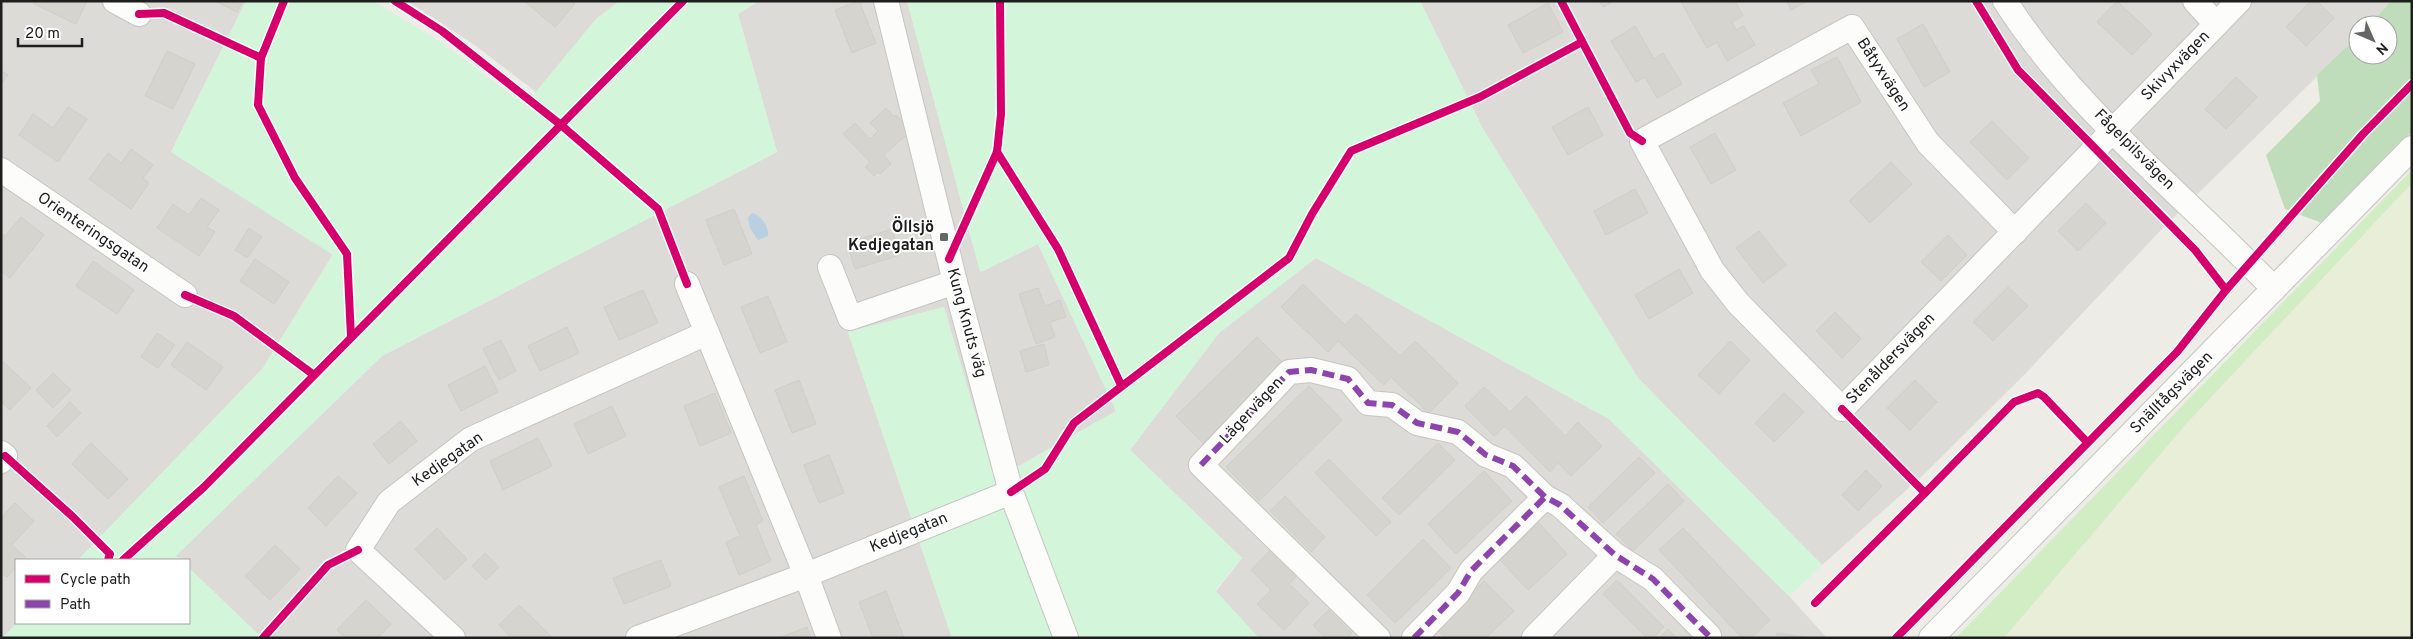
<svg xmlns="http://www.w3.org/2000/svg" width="2413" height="639" viewBox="0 0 2413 639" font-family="Overpass,sans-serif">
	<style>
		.residential { fill: #dcdbd8 }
		.farmland { fill: #e9eed8 }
		.grass { fill: #d1edc3 }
		.forest { fill: #bfddba }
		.park { fill: #d3f5da }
		.water { fill: #b8d0e2 }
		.building { fill: #d6d4cf; stroke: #d0cec7 }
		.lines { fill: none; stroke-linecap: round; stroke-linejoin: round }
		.minor-casing { stroke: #c5c5c2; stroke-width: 26 }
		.minor { stroke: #fcfcfb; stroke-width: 24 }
		.quiet { stroke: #8e44ad; stroke-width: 6; stroke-dasharray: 12 6; stroke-linecap: butt }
		.cycleway-casing { stroke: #fff; stroke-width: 11 }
		.cycleway { stroke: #d6006c; stroke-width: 8 }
		.poi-dot { fill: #666664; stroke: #fff; stroke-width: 2 }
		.labels { text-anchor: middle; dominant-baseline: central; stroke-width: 4; stroke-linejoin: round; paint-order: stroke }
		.street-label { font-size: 16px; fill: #1e1e1e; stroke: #fff }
		.poi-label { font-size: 16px; font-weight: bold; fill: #1e1e1e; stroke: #fff; text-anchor: end }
	</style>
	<rect width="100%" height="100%" fill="#edece6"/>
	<g class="residential">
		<polygon points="1,1 246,1 171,152 333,254 263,368 78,560 16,560 17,623 2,638"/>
		<polygon points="407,1 620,1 597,18 536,92 476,46"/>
		<polygon points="759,1 907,1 981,272 1038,244 1116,411 994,480 944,307 848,332 952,638 262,638 189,568 189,560 180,560 175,556 382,356 777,152 738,14"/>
		<polygon points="1420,1 2391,1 2369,25 2358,25 2358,36 2161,230 2025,374 1920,478 1822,565 1638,378 1483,129"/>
		<polygon points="1316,258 1609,419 1789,596 1827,638 1257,638 1214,594 1242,558 1130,450 1219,333"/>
	</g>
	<polygon class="farmland" points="2412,183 2412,638 2004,638 2186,424"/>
	<polygon class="grass" points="2412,170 2412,183 2186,424 2004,638 1956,638"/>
	<polygon class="forest" points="2391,1 2412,1 2412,132 2322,223 2285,209 2266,155 2320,101 2317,75 2358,36 2358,55 2388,55 2388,25 2369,25"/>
	<g class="park">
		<polygon points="246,1 373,1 439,41 525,105 597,18 620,1 759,1 738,14 777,152 382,356 176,556 180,560 78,560 263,368 333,255 171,152"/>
		<polygon points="907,1 1420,1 1483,129 1638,378 1822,565 1789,596 1609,419 1316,258 1219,333 1130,450 1242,558 1215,590 1259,638 952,638 848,332 944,307 995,480 1116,411 1038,244 980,272"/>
		<polygon points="189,568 262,638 2,638 17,623 189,623"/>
	</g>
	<path class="water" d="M 752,213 C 761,215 769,227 768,236 L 758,240 L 750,228 L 748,218 Z"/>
	<g class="building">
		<polygon points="35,1 87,1 76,24 34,4"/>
		<polygon points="215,1 243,1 237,12"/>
		<polygon points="524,1 572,1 575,4 555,27"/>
		<polygon points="859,1 876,43 852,53 835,10"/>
		<polygon points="1599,1 1614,1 1603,7"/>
		<polygon points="1735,1 1743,16 1732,22 1736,30 1744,26 1755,45 1727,61 1717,42 1707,48 1681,2"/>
		<polygon points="1787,1 1807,1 1791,10"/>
		<polygon points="2117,1 2152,34 2132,55 2097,22"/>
		<polygon points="2311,1 2317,1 2334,18 2306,46 2286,27"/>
		<polygon points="1548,3 1563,32 1523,53 1508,25"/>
		<polygon points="1923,24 1950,72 1924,87 1897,39"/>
		<polygon points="1635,26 1654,59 1663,53 1682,84 1657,98 1645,77 1636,82 1611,41"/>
		<polygon points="167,51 195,64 173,109 145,96"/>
		<polygon points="1837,57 1861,102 1801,136 1783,103 1819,84 1811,70"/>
		<polygon points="1,71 8,75 1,84"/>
		<polygon points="2236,77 2257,97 2226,129 2205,109"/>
		<polygon points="68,107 87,119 58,162 19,135 33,114 53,128"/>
		<polygon points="1588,107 1603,135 1568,155 1552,127"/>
		<polygon points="886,108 894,117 896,115 911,131 884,155 891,164 880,174 878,172 874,176 865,167 870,162 843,134 855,123 870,139 878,131 870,123"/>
		<polygon points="1992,121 2029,158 2007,180 1970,142"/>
		<polygon points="1715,133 1736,170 1711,184 1690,147"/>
		<polygon points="131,149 153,165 143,178 149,183 131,209 89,179 108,153 121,163"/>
		<polygon points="1891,162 1912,184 1870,223 1849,201"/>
		<polygon points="1635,189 1648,213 1606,235 1594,211"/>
		<polygon points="201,198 219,210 207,227 215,232 199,256 157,228 173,204 189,215"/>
		<polygon points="2086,203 2106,223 2078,251 2058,231"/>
		<polygon points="734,209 752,254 724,265 706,220"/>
		<polygon points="21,217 44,235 10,278 1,271 1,233 5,236"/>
		<polygon points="249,228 262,237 247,258 235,250"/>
		<polygon points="892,229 900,255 855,269 847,243"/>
		<polygon points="1759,231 1786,265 1763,283 1736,248"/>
		<polygon points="1948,235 1967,255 1941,281 1921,262"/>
		<polygon points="255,259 289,282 274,304 240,281"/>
		<polygon points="93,261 134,290 117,314 76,286"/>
		<polygon points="1679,269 1693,293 1649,319 1635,295"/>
		<polygon points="1303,284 1345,325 1356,314 1400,356 1415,341 1458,383 1429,413 1391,377 1384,385 1338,341 1328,352 1281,307"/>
		<polygon points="2008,287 2028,306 1993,341 1973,322"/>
		<polygon points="1038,288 1045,306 1060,300 1066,317 1050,322 1055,337 1036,344 1019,294"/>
		<polygon points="643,290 658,323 619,340 604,307"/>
		<polygon points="768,296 787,342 760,353 741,307"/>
		<polygon points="1835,312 1861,339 1842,358 1816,331"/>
		<polygon points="567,327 579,353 540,371 528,346"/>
		<polygon points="157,333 175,345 158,368 141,357"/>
		<polygon points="1257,337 1286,366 1205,445 1176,416"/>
		<polygon points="501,340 516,371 499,380 483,349"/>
		<polygon points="1730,341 1750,360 1719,394 1698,375"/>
		<polygon points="187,342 223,367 206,390 171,365"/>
		<polygon points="1044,344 1049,365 1026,372 1020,351"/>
		<polygon points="1,360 31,388 10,410 1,402"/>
		<polygon points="485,366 498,392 461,411 448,385"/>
		<polygon points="53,373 71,390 53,408 36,390"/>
		<polygon points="799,380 816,424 792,433 775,390"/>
		<polygon points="1915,380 1937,402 1910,430 1887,408"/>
		<polygon points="1309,386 1342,420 1259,501 1226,467"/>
		<polygon points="1484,387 1510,412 1526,396 1565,436 1578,422 1602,446 1571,476 1558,463 1550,472 1505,426 1494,436 1465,406"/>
		<polygon points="715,393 731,433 700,446 684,406"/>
		<polygon points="1784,393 1804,412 1774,442 1755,423"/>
		<polygon points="70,402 81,413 57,437 47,426"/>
		<polygon points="612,406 626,436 588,454 574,424"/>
		<polygon points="401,421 417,441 389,464 373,444"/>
		<polygon points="538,438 552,466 503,490 490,461"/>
		<polygon points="91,443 128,479 108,499 72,464"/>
		<polygon points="1438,443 1455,460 1399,515 1382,498"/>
		<polygon points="829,455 844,493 819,503 804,465"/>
		<polygon points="1639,457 1655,473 1603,523 1588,507"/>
		<polygon points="1329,459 1391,522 1376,536 1315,473"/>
		<polygon points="1866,470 1882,486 1858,511 1842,495"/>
		<polygon points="1484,471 1512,501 1456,554 1428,524"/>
		<polygon points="338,476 357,493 326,526 308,508"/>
		<polygon points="744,476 763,521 756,525 771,561 739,575 726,542 740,536 719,487"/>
		<polygon points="1668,484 1684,501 1633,551 1616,534"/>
		<polygon points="1285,496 1325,537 1311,552 1270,511"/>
		<polygon points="15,503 34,521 12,545 25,557 22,560 16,560 16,567 7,577 1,572 1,517"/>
		<polygon points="1539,523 1567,554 1528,590 1500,560"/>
		<polygon points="437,528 467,559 445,580 415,549"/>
		<polygon points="1683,528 1770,620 1751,638 1742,638 1659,550"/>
		<polygon points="1423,539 1451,568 1395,623 1367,595"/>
		<polygon points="275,545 300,569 270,600 245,576"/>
		<polygon points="1275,545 1302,571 1289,584 1309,603 1284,630 1257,604 1271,590 1251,570"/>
		<polygon points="485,553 499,567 486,580 472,566"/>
		<polygon points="661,560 671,586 624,604 613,578"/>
		<polygon points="1617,580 1664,627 1653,638 1647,638 1603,594"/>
		<polygon points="1484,581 1514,611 1486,638 1445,638 1436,628"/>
		<polygon points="886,591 904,638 873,638 859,602"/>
		<polygon points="366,600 391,624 378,638 345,638 337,630"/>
		<polygon points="519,605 553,638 511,638 499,625"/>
		<polygon points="1329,610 1352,633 1347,638 1325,638 1313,625"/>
		<polygon points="807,627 811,638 779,638"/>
		<polygon points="1668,629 1677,638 1659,638"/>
		<polygon points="1777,633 1804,637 1804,638 1777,638"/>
	</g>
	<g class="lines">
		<g class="minor-casing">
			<g id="minor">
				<polyline points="115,1 139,14"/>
				<polyline points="886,1 955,282 1011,492 1066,638"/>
				<path d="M 2005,1 C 2076,112 2184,194 2274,289"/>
				<polyline points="2195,1 2216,24"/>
				<polyline points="1,170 185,295"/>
				<polyline points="2015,232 1928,143 1852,27 1642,141 1712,270 1738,303 1842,409 2239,1"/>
				<polyline points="830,267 850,318 955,282"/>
				<polyline points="687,284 806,575 829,638"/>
				<polyline points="1,453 5,456 1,461"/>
				<polyline points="453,638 358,550 389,502 471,439 707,333"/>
				<polyline points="638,638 806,575 1011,492"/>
				<polyline points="1378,638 1201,465 1289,372 1311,370 1348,379 1368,403 1392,405 1417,423 1458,432 1486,455 1513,466 1545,497 1560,505 1615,555 1653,579 1709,636 1707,638"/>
				<polyline points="1414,638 1458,593 1471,571 1545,497"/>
				<polyline points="1534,638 1615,555"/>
				<polyline points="1931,638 2412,148"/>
			</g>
		</g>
		<use href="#minor" class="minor"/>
		<g class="quiet">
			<polyline points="1201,465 1289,372 1311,370 1348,379 1368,403 1392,405 1417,423 1458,432 1486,455 1513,466 1545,497 1560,505 1615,555 1653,579 1709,636 1707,638"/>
			<polyline points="1414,638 1458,593 1471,571 1545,497"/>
		</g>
		<g class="cycleway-casing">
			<g id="cycleway">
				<polyline points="284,1 261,58 258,105 295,178 347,254 351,337"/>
				<polyline points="395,1 442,31 561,125 658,209 687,284"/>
				<polyline points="1561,1 1630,133 1642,141"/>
				<polyline points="1976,1 2018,70 2195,250 2226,290"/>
				<polyline points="139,14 164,13 261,58"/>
				<polyline points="997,152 1058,249 1121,385"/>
				<polyline points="949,259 997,152 1001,114 1000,1"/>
				<polyline points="185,295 234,316 314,375"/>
				<polyline points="5,456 72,516 110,554 108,560"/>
				<polyline points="1011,492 1045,469 1074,423 1289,258 1312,214 1351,151 1480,97 1582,42"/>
				<polyline points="1925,493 2014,402 2038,393 2044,397 2087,442"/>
				<polyline points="123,560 204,487 683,1"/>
				<polyline points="1815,603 1925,493 1842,409"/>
				<polyline points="263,638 328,565 358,550"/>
				<polyline points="1896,638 2177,352 2226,290 2363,134 2412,84"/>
			</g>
		</g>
		<use href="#cycleway" class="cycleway"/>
	</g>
	<rect class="poi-dot" x="939" y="232" width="10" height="10" rx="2.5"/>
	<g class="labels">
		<g class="street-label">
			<text transform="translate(2176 66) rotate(-46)">Skivyxvägen</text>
			<text transform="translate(1883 75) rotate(57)">Båtyxvägen</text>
			<text transform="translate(2134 150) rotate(45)">Fågelpilsvägen</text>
			<text transform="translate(93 233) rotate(34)">Orienteringsgatan</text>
			<text transform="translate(966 323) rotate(75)">Kung Knuts väg</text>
			<text transform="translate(1891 359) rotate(-46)">Stenåldersvägen</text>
			<text transform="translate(2172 393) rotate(-45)">Snälltågsvägen</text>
			<text transform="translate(1252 411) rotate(-47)">Lägervägen</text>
			<text transform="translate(448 460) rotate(-35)">Kedjegatan</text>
			<text transform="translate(909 533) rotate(-22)">Kedjegatan</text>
		</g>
		<g class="poi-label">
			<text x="934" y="228">Öllsjö<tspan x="934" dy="18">Kedjegatan</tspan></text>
		</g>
	</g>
	<rect width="2413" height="639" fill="none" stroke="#1e1e1e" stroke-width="5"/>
	<rect x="15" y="559" width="175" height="65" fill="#ffffff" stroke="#a5a5a5"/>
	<rect x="25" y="575" width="25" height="8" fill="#d6006c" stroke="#a5a5a5"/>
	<text x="60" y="584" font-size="15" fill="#1e1e1e">Cycle path</text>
	<rect x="25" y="600" width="25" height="8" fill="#8e44ad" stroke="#a5a5a5"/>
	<text x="60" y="609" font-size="15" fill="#1e1e1e">Path</text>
	<g transform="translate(2373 40) rotate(135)"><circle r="24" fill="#ffffff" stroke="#a5a5a5"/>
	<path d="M0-4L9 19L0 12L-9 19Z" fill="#666664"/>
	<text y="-8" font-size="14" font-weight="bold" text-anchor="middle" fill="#1e1e1e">N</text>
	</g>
	<path d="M18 38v8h64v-8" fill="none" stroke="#1e1e1e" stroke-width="2.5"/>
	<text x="25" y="38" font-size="15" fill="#1e1e1e" stroke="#ffffff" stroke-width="4" paint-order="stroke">20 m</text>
</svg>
